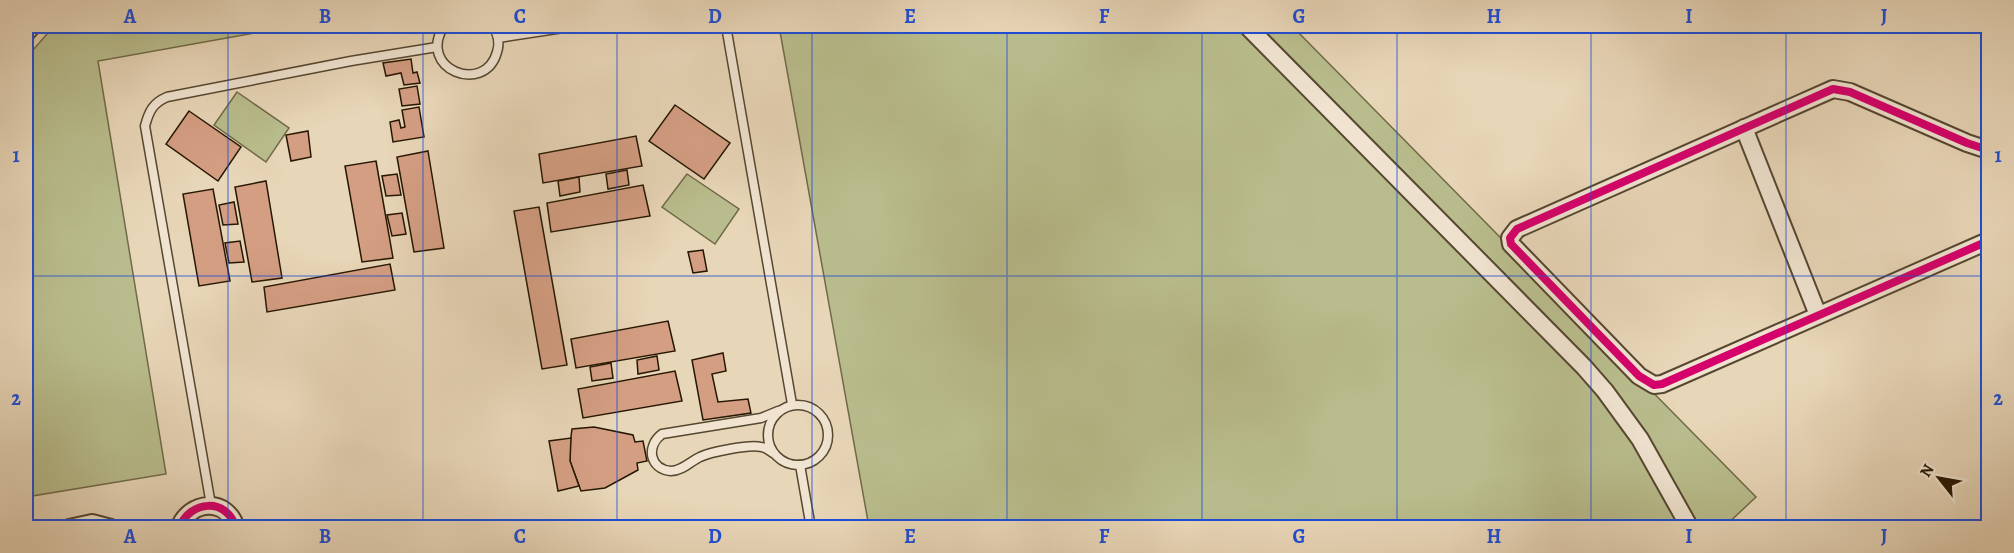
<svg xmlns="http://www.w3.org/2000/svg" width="2014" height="553" viewBox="0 0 2014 553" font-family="Alegreya,serif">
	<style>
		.green { fill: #b9bd8d; stroke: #706a48; stroke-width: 1.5 }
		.building { fill: #d49e83; stroke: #261702; stroke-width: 1.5 }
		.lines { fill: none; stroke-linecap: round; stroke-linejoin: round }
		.lane-casing { stroke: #564730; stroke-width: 11 }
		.street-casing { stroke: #564730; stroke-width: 20 }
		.lane { stroke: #f0e4d1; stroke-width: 8 }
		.street { stroke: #f0e4d1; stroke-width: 16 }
		.cycleway-casing { stroke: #f0e4d1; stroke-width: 11 }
		.cycleway { stroke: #d6006c; stroke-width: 8 }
		.grid { fill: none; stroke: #1d4ed8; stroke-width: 1.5; stroke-opacity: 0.55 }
		.neatline { fill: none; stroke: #1d4ed8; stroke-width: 2 }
		.grid-label { font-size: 20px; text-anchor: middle; font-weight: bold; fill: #1d4ed8 }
	</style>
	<rect width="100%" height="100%" fill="#e8d6b8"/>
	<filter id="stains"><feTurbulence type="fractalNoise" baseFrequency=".00333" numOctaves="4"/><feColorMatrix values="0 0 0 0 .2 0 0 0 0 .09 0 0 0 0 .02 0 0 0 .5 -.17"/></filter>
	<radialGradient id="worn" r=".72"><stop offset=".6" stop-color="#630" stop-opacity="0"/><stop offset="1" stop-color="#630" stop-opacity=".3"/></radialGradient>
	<g class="green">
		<polygon points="54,26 293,26 98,61 166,474 26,497 26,58"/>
		<polygon points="779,26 1292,26 1756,497 1723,528 869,527"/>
		<polygon points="237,92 289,128 266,162 214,125"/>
		<polygon points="687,174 739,209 715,244 662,207"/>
	</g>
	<g class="building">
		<polygon points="411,59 413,73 417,72 420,83 404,85 401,73 386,76 383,63"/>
		<polygon points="417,86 420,104 402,106 399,89"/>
		<polygon points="675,105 730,143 704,179 649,141"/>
		<polygon points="419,107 424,137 393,142 390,122 399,120 401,128 405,127 402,110"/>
		<polygon points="189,111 241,147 218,181 166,144"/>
		<polygon points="308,131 311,157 291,161 286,135"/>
		<polygon points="636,136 642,166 543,183 539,154"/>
		<polygon points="428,151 444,248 414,252 397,157"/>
		<polygon points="376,161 393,258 362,262 345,166"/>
		<polygon points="627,170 629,185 608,189 606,174"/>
		<polygon points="397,174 401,195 386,196 382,176"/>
		<polygon points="579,177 580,192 560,196 558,181"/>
		<polygon points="266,181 282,278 252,282 235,187"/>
		<polygon points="643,185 650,216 551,232 547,203"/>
		<polygon points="213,189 230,281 199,286 183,194"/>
		<polygon points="234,202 238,224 223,225 219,205"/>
		<polygon points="539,207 567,365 542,369 514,211"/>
		<polygon points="402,213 406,234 392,236 387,215"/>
		<polygon points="240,241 244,262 229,263 225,243"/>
		<polygon points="703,250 707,271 693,273 688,252"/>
		<polygon points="390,264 395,290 267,312 264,287"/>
		<polygon points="668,321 675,351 576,368 571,339"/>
		<polygon points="723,353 726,371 712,374 718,402 748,399 751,413 703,420 692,360"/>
		<polygon points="657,356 659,370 638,374 637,360"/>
		<polygon points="611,363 613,378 592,381 590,367"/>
		<polygon points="675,371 682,401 583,418 578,389"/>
		<polygon points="594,427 633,435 635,442 643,441 647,461 637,463 638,470 605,488 581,491 570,461 570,444 572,429"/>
		<polygon points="571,438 570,461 579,486 558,491 549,441"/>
	</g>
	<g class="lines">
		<g class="lane-casing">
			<g id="lane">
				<path d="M 444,26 C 416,69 485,96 497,52 C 500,43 498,33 492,26"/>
				<polyline points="726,26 792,404"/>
				<polyline points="498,38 576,26"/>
				<circle cx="798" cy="435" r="30"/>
				<path d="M 773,453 C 770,451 765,447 761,447 C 750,444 710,452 700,457 C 691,461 682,471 671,471 C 649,469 646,446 662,434 L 761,418 L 778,411"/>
				<polyline points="800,465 811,528"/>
				<path d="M 211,505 L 145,126 C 149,111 153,103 167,97 L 351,61 L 437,47"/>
			</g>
		</g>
		<g class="street-casing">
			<g id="street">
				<polyline points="1247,26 1584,367 1605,391 1640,439 1690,528"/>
				<polyline points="26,33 32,26"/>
				<polyline points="1744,128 1818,315"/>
				<polyline points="1988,150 1967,143 1850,92 1833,89 1517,229 1510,238 1511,244 1639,376 1654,385 1662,384 1988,241"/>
				<polyline points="69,528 92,523 111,528"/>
				<path d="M 179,528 C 190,500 227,497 236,528"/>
			</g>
		</g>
		<use href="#lane" class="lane"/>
		<use href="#street" class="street"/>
		<g class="cycleway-casing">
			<g id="cycleway">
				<polyline points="1988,150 1967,143 1850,92 1833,89 1517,229 1510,238 1511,244 1639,376 1654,385 1662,384 1988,241"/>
				<path d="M 179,528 C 190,500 227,497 236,528"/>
			</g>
		</g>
		<use href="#cycleway" class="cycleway"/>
	</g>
	<path class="grid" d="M 228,26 L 228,528M 423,26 L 423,528M 617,26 L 617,528M 812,26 L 812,528M 1007,26 L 1007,528M 1202,26 L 1202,528M 1397,26 L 1397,528M 1591,26 L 1591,528M 1786,26 L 1786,528M 26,276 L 1988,276"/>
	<rect width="2014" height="553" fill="none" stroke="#e8d6b8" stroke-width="66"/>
	<g transform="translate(1939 478) rotate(301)" stroke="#f0e4d1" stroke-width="4.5" paint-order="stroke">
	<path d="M0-4.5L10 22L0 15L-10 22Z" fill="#261702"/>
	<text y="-9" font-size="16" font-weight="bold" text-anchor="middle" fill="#261702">N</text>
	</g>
	<rect x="33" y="33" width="1948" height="487" class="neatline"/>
	<g class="grid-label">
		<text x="130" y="23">A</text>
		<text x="325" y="23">B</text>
		<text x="520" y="23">C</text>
		<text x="715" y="23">D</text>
		<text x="910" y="23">E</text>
		<text x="1104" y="23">F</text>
		<text x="1299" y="23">G</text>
		<text x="1494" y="23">H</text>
		<text x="1689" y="23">I</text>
		<text x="1884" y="23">J</text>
		<text x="16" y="162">1</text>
		<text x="1998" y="162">1</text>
		<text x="16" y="405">2</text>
		<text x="1998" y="405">2</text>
		<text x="130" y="543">A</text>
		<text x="325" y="543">B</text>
		<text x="520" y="543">C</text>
		<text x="715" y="543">D</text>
		<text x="910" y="543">E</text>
		<text x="1104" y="543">F</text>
		<text x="1299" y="543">G</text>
		<text x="1494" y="543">H</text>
		<text x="1689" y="543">I</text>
		<text x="1884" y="543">J</text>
	</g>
	<rect width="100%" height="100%" filter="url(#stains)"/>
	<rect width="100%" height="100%" fill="url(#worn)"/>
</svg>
